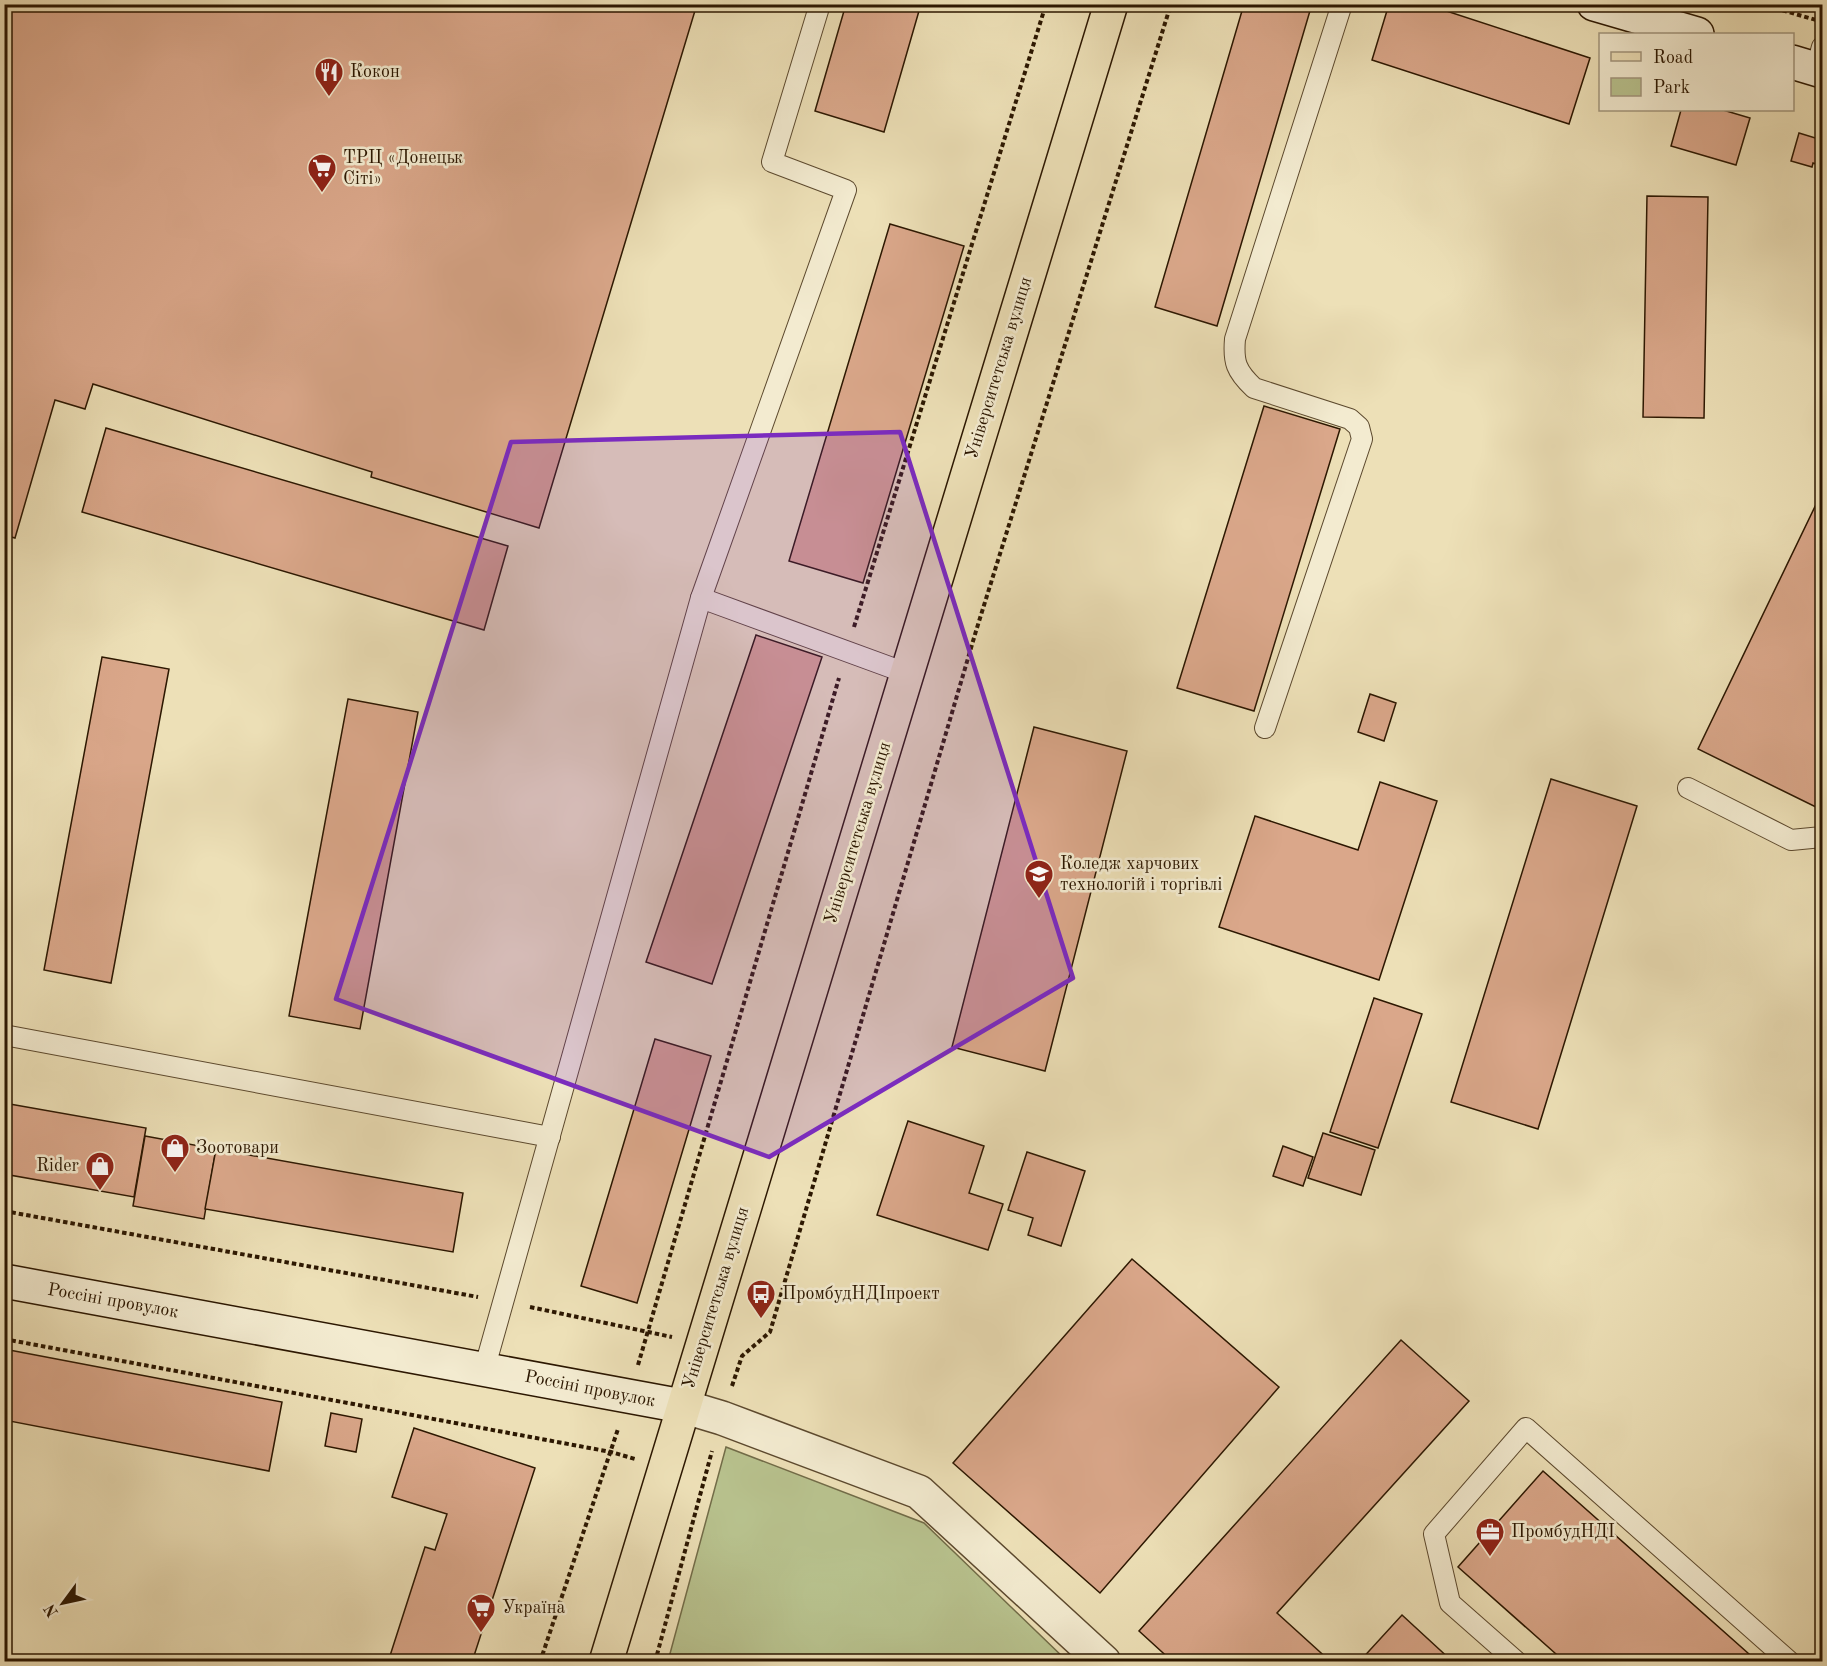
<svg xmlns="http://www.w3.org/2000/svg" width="1827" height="1666" viewBox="0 0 1827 1666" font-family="'Old Standard TT',serif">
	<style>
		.green { fill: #b8c28e; stroke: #726c48; stroke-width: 1.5 }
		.building { fill: #daa78a; stroke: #2c1701; stroke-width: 1.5 }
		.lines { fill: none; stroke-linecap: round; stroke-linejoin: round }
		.lane-casing { stroke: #5c492e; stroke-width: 22 }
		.street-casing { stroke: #5c492e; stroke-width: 36 }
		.secondary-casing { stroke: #2c1701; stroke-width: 36 }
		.primary-casing { stroke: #2c1701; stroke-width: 36 }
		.path { stroke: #2c1701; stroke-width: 4; stroke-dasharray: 4.5 3; stroke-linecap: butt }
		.lane { stroke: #f3ebd0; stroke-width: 20 }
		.street { stroke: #f3ebd0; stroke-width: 33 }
		.secondary { stroke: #f3ebd0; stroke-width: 33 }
		.primary { stroke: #ede0b7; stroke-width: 33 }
		.marked { fill: #7b2cbf; fill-opacity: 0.2; stroke: #7b2cbf; stroke-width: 4.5; stroke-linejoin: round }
		.labels { text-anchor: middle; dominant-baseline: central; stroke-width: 5; stroke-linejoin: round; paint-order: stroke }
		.poi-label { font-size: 18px; fill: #2c1701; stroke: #f3ebd0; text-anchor: start }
		.street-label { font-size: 18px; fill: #2c1701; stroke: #f3ebd0 }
	</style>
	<rect width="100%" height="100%" fill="#ede0b7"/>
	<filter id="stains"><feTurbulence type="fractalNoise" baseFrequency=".00333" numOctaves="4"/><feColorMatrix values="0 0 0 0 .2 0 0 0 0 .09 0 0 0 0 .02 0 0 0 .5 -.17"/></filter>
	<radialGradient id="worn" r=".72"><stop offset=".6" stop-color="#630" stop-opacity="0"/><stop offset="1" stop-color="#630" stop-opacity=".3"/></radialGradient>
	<polygon class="green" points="726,1447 924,1523 1066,1660 1064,1662 668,1661"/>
	<g class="building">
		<polygon points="4,4 697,4 539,528 371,477 372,472 93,384 85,409 55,400 15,538 4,535"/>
		<polygon points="846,4 921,4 884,132 815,111"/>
		<polygon points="1244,4 1312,4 1217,326 1155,307"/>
		<polygon points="1389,4 1425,4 1590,58 1569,124 1372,60"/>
		<polygon points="1681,110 1723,110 1750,118 1736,165 1671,146"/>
		<polygon points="1799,133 1822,140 1822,166 1813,163 1812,167 1791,161"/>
		<polygon points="1647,196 1708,197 1704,418 1643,417"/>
		<polygon points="890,224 964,246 863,583 789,561"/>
		<polygon points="1264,406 1340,429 1254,711 1177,688"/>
		<polygon points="106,428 508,546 484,630 82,512"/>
		<polygon points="1822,492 1822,810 1698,749"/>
		<polygon points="756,635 822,657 712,984 646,962"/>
		<polygon points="102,657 169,669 111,983 44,970"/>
		<polygon points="1370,694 1396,703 1384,741 1358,732"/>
		<polygon points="348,699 418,712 360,1029 289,1016"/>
		<polygon points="1034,727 1127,751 1045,1071 952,1047"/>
		<polygon points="1551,779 1637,806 1538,1129 1451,1102"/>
		<polygon points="1380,782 1437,801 1379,980 1219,927 1255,816 1358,850"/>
		<polygon points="1817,893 1822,893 1822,940"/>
		<polygon points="1374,998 1422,1014 1378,1148 1330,1132"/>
		<polygon points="655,1039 711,1056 637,1303 581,1286"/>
		<polygon points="4,1103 146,1128 134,1197 4,1174"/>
		<polygon points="908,1121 984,1146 969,1193 1003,1204 988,1250 877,1215"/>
		<polygon points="1323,1133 1375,1150 1361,1195 1308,1178"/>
		<polygon points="145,1136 216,1149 204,1219 133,1206"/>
		<polygon points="1283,1146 1313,1157 1303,1186 1273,1176"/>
		<polygon points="216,1149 463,1193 453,1252 205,1209"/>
		<polygon points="1027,1152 1085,1171 1061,1246 1028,1235 1033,1218 1008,1210"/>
		<polygon points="1132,1259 1279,1387 1100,1593 953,1463"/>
		<polygon points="1401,1340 1469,1401 1277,1613 1331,1662 1253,1662 1248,1657 1244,1662 1173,1662 1139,1631"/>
		<polygon points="4,1349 282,1402 269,1471 4,1420"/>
		<polygon points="331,1413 362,1419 356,1452 325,1446"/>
		<polygon points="414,1428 535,1468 472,1662 388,1662 425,1547 435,1550 447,1514 392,1497"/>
		<polygon points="1543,1471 1758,1662 1565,1662 1458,1567"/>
		<polygon points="1402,1615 1453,1662 1359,1662"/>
	</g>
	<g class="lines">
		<g class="lane-casing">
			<g id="lane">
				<polyline points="1816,69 1822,47"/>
				<polyline points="701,598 846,190 772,162 820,4"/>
				<path d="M 1265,728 L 1362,439 L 1359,427 L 1350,419 L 1254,388 C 1236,371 1233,362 1235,339 L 1342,4"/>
				<polyline points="1688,788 1791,840 1822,837"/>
				<polyline points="4,1035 550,1137"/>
				<polyline points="484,1370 701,598 906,673"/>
				<polyline points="1517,1662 1450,1603 1434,1534 1526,1428 1790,1662"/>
			</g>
		</g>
		<g class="street-casing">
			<polyline id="street" points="682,1406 722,1418 919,1492 1104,1662"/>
		</g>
		<g class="secondary-casing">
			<g id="secondary">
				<polyline points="1594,4 1697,34"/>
				<polyline points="1792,62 1822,71"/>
				<polyline points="4,1281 682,1406"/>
			</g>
		</g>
		<g class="primary-casing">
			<polyline id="primary" points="606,1662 1111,4"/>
		</g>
		<g class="path">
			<polyline points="1761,4 1816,20"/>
			<polyline points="854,627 1046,4"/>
			<polyline points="4,1211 478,1297"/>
			<polyline points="530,1307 672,1337"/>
			<polyline points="4,1339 611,1452 635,1459"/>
			<polyline points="638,1365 839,678"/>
			<polyline points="732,1386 742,1356 770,1332 976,631 1171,4"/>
			<polyline points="540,1662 618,1429"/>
			<polyline points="655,1662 712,1451"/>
		</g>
		<use href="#lane" class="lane"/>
		<use href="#street" class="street"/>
		<use href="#secondary" class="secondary"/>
		<use href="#primary" class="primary"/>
	</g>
	<path class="marked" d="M 900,432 L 1073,978 L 769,1157 L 336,999 L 511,442 Z"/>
	<defs>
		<g id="restaurant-pin" transform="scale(1.5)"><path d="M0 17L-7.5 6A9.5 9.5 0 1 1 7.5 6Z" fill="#8f2418" stroke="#f3ebd0"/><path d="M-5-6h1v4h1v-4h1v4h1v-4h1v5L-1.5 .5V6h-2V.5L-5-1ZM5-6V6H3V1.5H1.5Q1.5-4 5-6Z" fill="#fff"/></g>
		<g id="supermarket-pin" transform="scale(1.5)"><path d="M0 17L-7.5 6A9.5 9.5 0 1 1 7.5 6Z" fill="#8f2418" stroke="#f3ebd0"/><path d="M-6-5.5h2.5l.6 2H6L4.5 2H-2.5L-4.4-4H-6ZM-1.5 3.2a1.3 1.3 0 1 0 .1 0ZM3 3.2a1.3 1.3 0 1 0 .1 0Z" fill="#fff"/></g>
		<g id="university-pin" transform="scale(1.5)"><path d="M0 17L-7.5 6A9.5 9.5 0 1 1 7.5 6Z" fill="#8f2418" stroke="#f3ebd0"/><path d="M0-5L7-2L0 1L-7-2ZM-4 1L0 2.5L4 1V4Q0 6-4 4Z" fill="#fff"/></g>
		<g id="shop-pin" transform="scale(1.5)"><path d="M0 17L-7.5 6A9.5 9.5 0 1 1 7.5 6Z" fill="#8f2418" stroke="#f3ebd0"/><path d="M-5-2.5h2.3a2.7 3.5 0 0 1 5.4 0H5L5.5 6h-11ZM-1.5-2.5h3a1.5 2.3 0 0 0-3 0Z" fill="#fff"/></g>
		<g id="bus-pin" transform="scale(1.5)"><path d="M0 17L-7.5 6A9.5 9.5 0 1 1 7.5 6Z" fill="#8f2418" stroke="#f3ebd0"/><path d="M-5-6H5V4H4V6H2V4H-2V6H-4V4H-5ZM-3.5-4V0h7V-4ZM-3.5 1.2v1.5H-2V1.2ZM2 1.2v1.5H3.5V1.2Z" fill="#fff"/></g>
		<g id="office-pin" transform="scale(1.5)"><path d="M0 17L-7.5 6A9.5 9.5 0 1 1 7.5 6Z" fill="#8f2418" stroke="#f3ebd0"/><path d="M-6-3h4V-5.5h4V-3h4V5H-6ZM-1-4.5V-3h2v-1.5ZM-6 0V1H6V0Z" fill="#fff"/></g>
	</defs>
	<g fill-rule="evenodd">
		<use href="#restaurant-pin" x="329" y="72"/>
		<use href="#supermarket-pin" x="322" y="168"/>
		<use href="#university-pin" x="1039" y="874"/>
		<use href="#shop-pin" x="175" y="1148"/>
		<use href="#shop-pin" x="100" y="1166"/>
		<use href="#bus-pin" x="761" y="1294"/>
		<use href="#office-pin" x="1490" y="1532"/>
		<use href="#supermarket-pin" x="481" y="1608"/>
	</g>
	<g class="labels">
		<g class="poi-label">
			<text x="350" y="72">Кокон</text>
			<text x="343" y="158">ТРЦ «Донецьк<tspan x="343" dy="21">Сіті»</tspan></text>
			<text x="1060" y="864">Коледж харчових<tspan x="1060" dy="21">технологій і торгівлі</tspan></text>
			<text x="196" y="1148">Зоотовари</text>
			<text x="79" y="1166" text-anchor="end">Rider</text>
			<text x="782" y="1294">ПромбудНДІпроект</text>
			<text x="1511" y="1532">ПромбудНДІ</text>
			<text x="502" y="1608">Україна</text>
		</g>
		<g class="street-label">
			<text transform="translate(999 368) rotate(-73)">Університетська вулиця</text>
			<text transform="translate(858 833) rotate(-73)">Університетська вулиця</text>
			<text transform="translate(716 1298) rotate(-73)">Університетська вулиця</text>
			<text transform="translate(113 1301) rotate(10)">Россіні провулок</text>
			<text transform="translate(590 1389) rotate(11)">Россіні провулок</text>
		</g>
	</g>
	<rect width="1827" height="1666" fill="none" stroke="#ede0b7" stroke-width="24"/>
	<rect x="6" y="6" width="1815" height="1654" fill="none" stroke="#2c1701" stroke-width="3"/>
	<rect x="12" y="12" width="1803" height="1642" fill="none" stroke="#2c1701" stroke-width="1.5"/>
	<rect x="1599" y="33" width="195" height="78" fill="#f3ebd0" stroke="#a3967d" stroke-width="1.5"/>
	<rect x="1611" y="52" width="30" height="9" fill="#ede0b7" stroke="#a3967d" stroke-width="1.5"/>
	<text x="1653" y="63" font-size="18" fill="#2c1701">Road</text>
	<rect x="1611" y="78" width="30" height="18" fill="#b8c28e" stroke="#a3967d" stroke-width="1.5"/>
	<text x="1653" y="93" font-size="18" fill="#2c1701">Park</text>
	<g transform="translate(63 1603) rotate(237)" stroke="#f3ebd0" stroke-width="4.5" paint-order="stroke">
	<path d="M0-4.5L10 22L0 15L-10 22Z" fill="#2c1701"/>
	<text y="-9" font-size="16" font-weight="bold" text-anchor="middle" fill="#2c1701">N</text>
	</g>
	<rect width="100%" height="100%" filter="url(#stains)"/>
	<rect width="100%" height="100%" fill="url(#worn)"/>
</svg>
